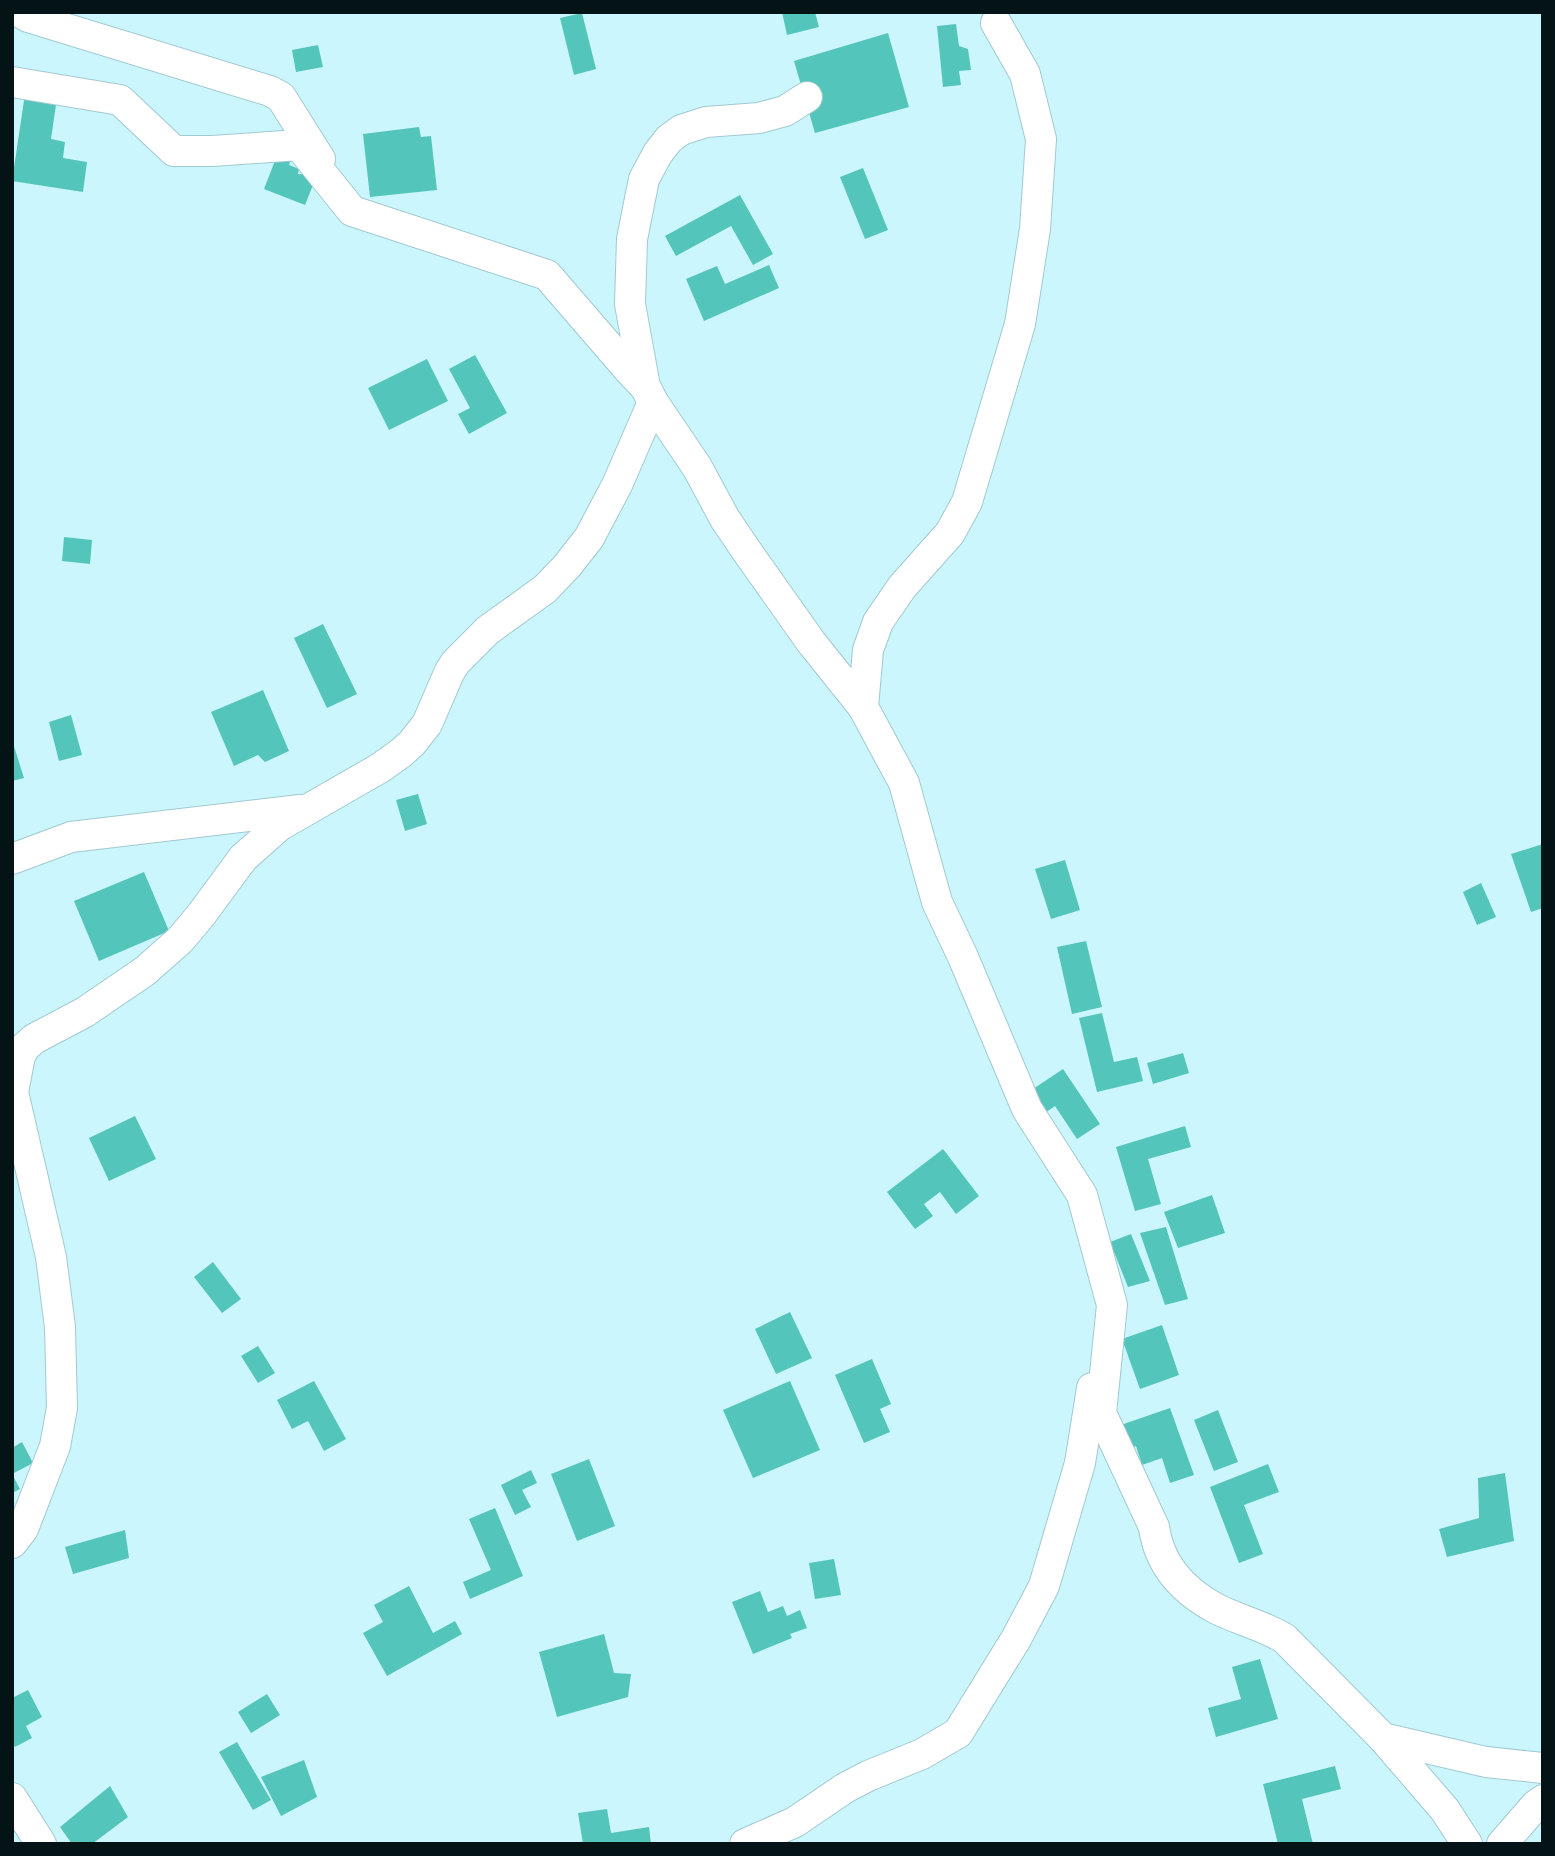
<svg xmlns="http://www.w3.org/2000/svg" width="1555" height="1856" viewBox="0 0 1555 1856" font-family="'Work Sans',sans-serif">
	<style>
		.building { fill: #54c5ba }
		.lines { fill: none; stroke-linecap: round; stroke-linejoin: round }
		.minor-casing { stroke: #a1c9d1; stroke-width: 32 }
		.minor { stroke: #fff; stroke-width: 30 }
	</style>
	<rect width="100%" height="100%" fill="#ccf6fd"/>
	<g class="building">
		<polygon points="782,12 815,12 819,27 787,35"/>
		<polygon points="582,13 596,69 574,75 560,18"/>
		<polygon points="956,24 959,46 968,49 971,70 959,71 961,85 943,87 937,26"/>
		<polygon points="888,33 909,107 815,133 794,61"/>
		<polygon points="318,45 323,67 296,72 292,50"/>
		<polygon points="25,94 57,98 51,139 65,142 63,158 87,162 83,192 12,181"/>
		<polygon points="419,127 421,137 431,136 437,190 370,197 363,134"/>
		<polygon points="278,153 291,158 289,165 299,169 298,174 317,175 305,205 264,189"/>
		<polygon points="863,168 888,230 865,239 840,177"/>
		<polygon points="740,195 773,254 753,265 731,226 676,256 665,236"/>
		<polygon points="769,265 779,288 704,321 686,279 717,266 725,284"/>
		<polygon points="475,355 507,413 469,434 458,414 470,408 449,369"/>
		<polygon points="427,359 448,401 389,430 368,388"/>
		<polygon points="64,537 92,540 90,564 62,561"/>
		<polygon points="323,624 357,694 327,708 294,638"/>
		<polygon points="263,690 289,751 265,762 258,755 234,766 211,712"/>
		<polygon points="71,715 82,755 59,761 49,722"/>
		<polygon points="12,740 24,778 12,781"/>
		<polygon points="418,794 427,824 405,831 396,800"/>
		<polygon points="1543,844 1543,908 1531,912 1511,854"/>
		<polygon points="1065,860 1080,910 1051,919 1035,869"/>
		<polygon points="144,872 169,931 99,961 74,901"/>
		<polygon points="1481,883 1496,917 1477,925 1463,892"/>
		<polygon points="1086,941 1102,1007 1072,1014 1057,947"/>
		<polygon points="1102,1013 1114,1062 1137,1057 1143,1081 1097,1092 1079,1018"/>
		<polygon points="1183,1053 1189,1073 1153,1084 1147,1063"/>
		<polygon points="1063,1069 1100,1124 1077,1139 1055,1106 1042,1115 1027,1093"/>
		<polygon points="135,1116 156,1159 109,1181 89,1138"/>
		<polygon points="1185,1126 1191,1147 1148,1159 1161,1204 1135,1211 1116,1147"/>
		<polygon points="943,1149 979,1196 956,1214 940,1192 924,1204 933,1216 915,1229 887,1192"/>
		<polygon points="1212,1195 1225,1233 1178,1248 1164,1212"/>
		<polygon points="1166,1227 1188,1299 1165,1305 1140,1233"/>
		<polygon points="1131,1234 1150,1281 1128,1287 1110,1242"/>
		<polygon points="213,1262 241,1299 222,1313 194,1277"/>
		<polygon points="790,1312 812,1358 776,1374 755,1329"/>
		<polygon points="1162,1325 1179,1375 1140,1389 1122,1339"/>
		<polygon points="258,1346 275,1373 258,1383 241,1356"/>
		<polygon points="872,1359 891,1404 880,1409 890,1432 864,1443 835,1375"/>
		<polygon points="314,1381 346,1439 324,1451 308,1421 292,1429 277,1400"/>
		<polygon points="790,1381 820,1450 753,1478 723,1410"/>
		<polygon points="1170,1408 1194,1475 1170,1483 1162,1458 1142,1465 1136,1446 1126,1450 1118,1426"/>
		<polygon points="1218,1410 1238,1462 1214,1471 1194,1420"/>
		<polygon points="22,1442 33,1463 12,1474 20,1489 12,1493 12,1448"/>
		<polygon points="589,1459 615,1526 577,1541 551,1474"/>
		<polygon points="1268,1464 1279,1492 1244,1505 1263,1554 1239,1563 1210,1487"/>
		<polygon points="531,1470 537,1483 522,1490 531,1507 515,1515 501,1485"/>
		<polygon points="1505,1473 1514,1541 1447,1557 1439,1529 1479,1518 1478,1478"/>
		<polygon points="495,1508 523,1576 470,1599 463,1582 491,1570 469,1519"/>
		<polygon points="125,1530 129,1558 73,1574 65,1547"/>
		<polygon points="834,1559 841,1595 815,1599 809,1563"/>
		<polygon points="409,1586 433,1633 455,1621 462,1634 387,1676 363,1633 383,1622 374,1605"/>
		<polygon points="760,1591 768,1612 783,1606 787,1616 800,1610 807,1628 790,1634 792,1638 753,1654 732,1602"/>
		<polygon points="604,1634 614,1673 631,1674 628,1697 557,1717 539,1652"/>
		<polygon points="1260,1659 1278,1719 1216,1737 1208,1708 1241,1699 1232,1667"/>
		<polygon points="28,1690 42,1717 26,1726 32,1738 15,1747 12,1742 12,1698"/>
		<polygon points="267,1694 280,1715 251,1733 238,1712"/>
		<polygon points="237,1742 271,1800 253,1810 219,1752"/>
		<polygon points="304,1760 317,1797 281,1816 261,1777"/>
		<polygon points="1335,1766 1341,1789 1302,1799 1313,1844 1278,1844 1263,1784"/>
		<polygon points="110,1786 128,1817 92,1844 72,1844 60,1827"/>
		<polygon points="607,1809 611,1833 649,1827 651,1844 583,1844 578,1813"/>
	</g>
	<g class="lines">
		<g class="minor-casing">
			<g id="minor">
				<polyline points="19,12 28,17 270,91 281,97 320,159"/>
				<path d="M 12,82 L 120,100 L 174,151 L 212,151 L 299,145 L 352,211 L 547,275 L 629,370 L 646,388 L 653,402 L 697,467 L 725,519 L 746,550 L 811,642 L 863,707 L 904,783 L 937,902 L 963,957 L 1027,1109 L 1082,1195 L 1112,1305 L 1101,1413 L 1154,1527 C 1159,1564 1182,1590 1215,1608 C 1238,1620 1263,1625 1285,1639 L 1383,1738 L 1445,1810 L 1467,1844"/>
				<polyline points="645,387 630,304 632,239 644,179 658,153 669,139 681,130 706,122 759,118 785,111 807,97"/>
				<polyline points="863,707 868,650 878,622 902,587 950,533 967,502 1020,324 1035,229 1041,139 1025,74 996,23"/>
				<polyline points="12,859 71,837 300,810"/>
				<polyline points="12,1543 23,1529 55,1446 62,1408 60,1327 51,1257 13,1092 20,1056 25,1047 34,1039 85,1012 145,971 180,940 201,915 243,858 279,826 380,768 401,753 412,743 427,724 449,673 455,663 488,630 545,589 567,566 589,538 617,485 653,402"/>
				<polyline points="1383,1738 1486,1762 1543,1768"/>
				<polyline points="12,1798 41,1844"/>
				<polyline points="745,1844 795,1822 845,1788 868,1776 922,1754 958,1733 1016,1639 1044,1586 1080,1463 1092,1388"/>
				<polyline points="1502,1844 1535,1806 1543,1800"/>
			</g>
		</g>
		<use href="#minor" class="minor"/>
	</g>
	<rect width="1555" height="1856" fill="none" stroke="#041316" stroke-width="28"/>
</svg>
